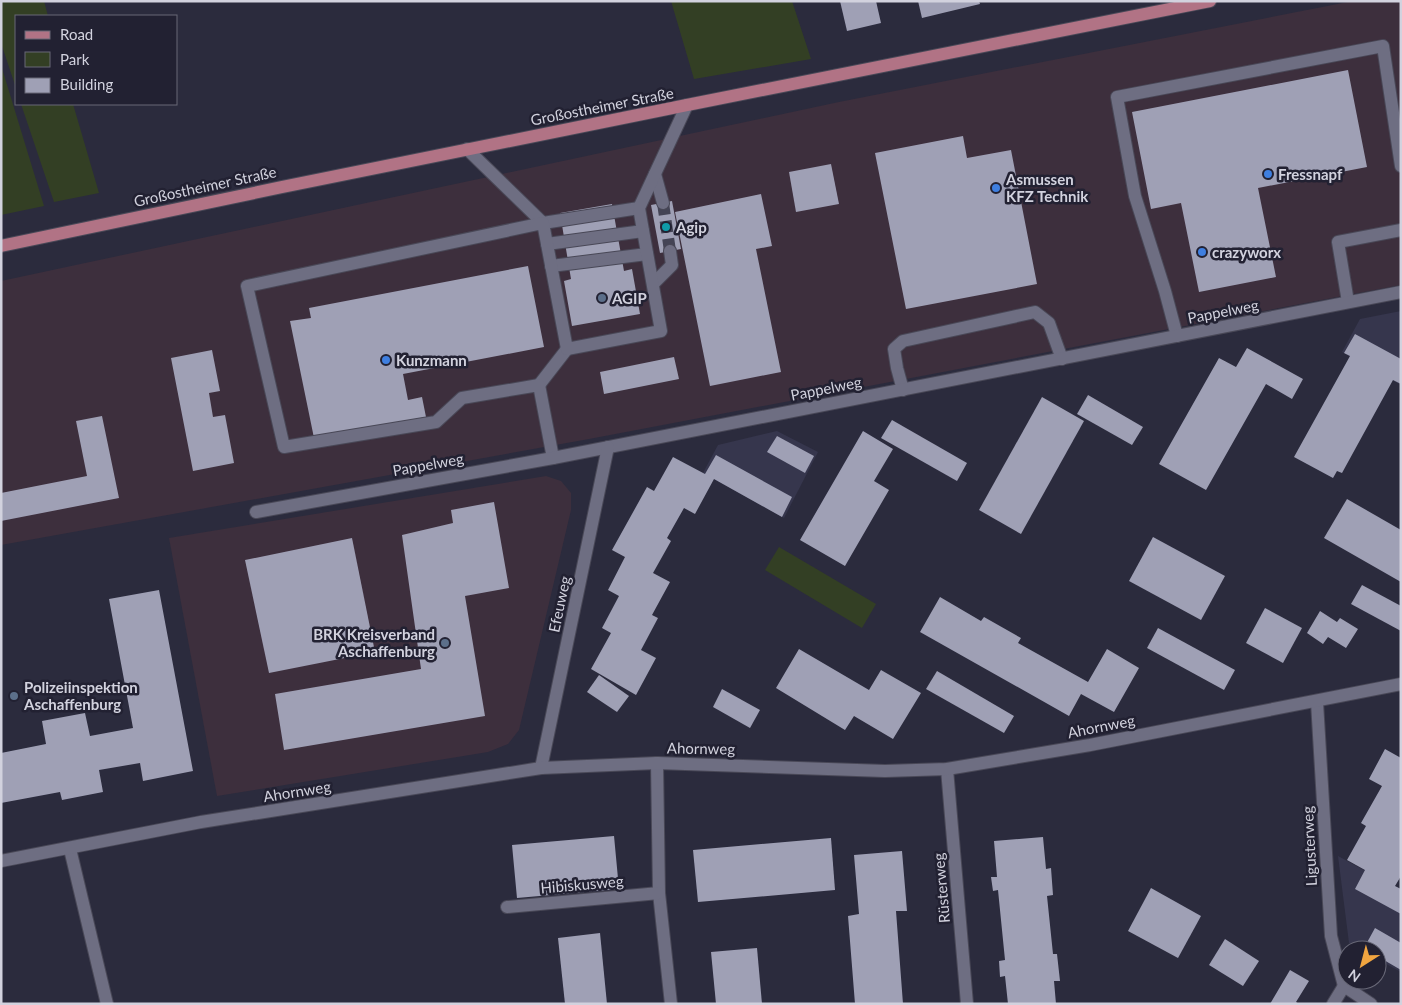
<svg xmlns="http://www.w3.org/2000/svg" width="1402" height="1005" viewBox="0 0 1402 1005" font-family="Lato,sans-serif">
	<style>
		.commercial { fill: #3d2f3d }
		.built { fill: #36364d }
		.green { fill: #333f24 }
		.building { fill: #9fa0b5 }
		.lines { fill: none; stroke-linecap: round; stroke-linejoin: round }
		.minor-tunnel { stroke: #445; stroke-width: 12; stroke-dasharray: 12 6; stroke-linecap: butt }
		.minor-casing { stroke: #494857; stroke-width: 14 }
		.major-casing { stroke: #494857; stroke-width: 14 }
		.minor { stroke: #6e6e82; stroke-width: 12 }
		.major { stroke: #b17385; stroke-width: 12 }
		.shop-dot { fill: #3f7fe0; stroke: #222132; stroke-width: 2 }
		.culture-dot { fill: #0f9aa8; stroke: #222132; stroke-width: 2 }
		.service-dot { fill: #5c6f8a; stroke: #222132; stroke-width: 2 }
		.labels { text-anchor: middle; dominant-baseline: central; stroke-width: 5; stroke-linejoin: round; paint-order: stroke }
		.street-label { font-size: 15px; fill: #d2d2de; stroke: #222132 }
		.poi-label { font-size: 15px; font-weight: bold; fill: #d2d2de; stroke: #222132; text-anchor: start }
	</style>
	<rect width="100%" height="100%" fill="#2b2b3d"/>
	<g class="commercial">
		<polygon points="1353,1 1401,1 1401,285 589,439 1,545 1,281 839,102"/>
		<polygon points="546,476 561,481 571,493 571,510 519,730 508,744 488,752 217,796 169,538"/>
	</g>
	<g class="built">
		<polygon points="1401,311 1401,385 1342,352 1360,319"/>
		<polygon points="777,431 818,452 784,518 703,473 718,445"/>
		<polygon points="1338,856 1401,890 1401,972 1377,959 1377,950 1362,950 1349,943"/>
	</g>
	<g class="green">
		<polygon points="1,1 44,1 48,16 16,16 16,88 1,43"/>
		<polygon points="671,1 792,1 811,59 694,79"/>
		<polygon points="1,65 44,206 1,215"/>
		<polygon points="21,104 73,104 99,193 54,202"/>
		<polygon points="779,547 876,604 862,628 765,570"/>
	</g>
	<g class="building">
		<polygon points="840,1 876,1 881,23 847,31"/>
		<polygon points="918,1 979,1 980,4 922,18"/>
		<polygon points="1348,70 1367,167 1258,188 1276,277 1199,292 1181,203 1151,209 1132,112"/>
		<polygon points="963,136 967,158 1011,150 1037,284 906,309 875,153"/>
		<polygon points="831,164 839,204 796,212 789,172"/>
		<polygon points="761,194 772,246 756,249 781,372 710,386 675,212"/>
		<polygon points="672,201 681,249 660,253 651,205"/>
		<polygon points="612,204 624,271 632,269 640,314 572,326 564,281 571,279 560,213"/>
		<polygon points="528,266 544,347 403,374 408,400 422,397 426,417 314,438 290,321 311,318 309,308"/>
		<polygon points="1355,334 1401,359 1401,384 1393,380 1342,473 1337,471 1333,478 1294,457 1350,356 1344,353"/>
		<polygon points="1247,348 1303,379 1292,399 1266,384 1206,490 1159,464 1219,358 1236,367"/>
		<polygon points="212,350 220,391 209,393 213,417 225,415 234,463 193,471 171,358"/>
		<polygon points="674,357 679,379 604,394 600,372"/>
		<polygon points="1088,395 1143,427 1132,445 1077,414"/>
		<polygon points="1042,397 1084,421 1021,534 979,510"/>
		<polygon points="102,416 119,498 1,521 1,493 87,476 76,421"/>
		<polygon points="892,420 967,463 957,481 881,438"/>
		<polygon points="863,431 893,449 874,481 889,490 845,566 800,540"/>
		<polygon points="777,436 814,456 805,473 767,452"/>
		<polygon points="716,455 792,497 782,517 714,479 695,514 684,508 667,538 671,541 653,573 670,582 652,615 658,618 641,650 656,658 636,695 591,669 611,633 602,628 619,596 608,590 625,557 612,550 647,487 654,491 673,457 705,474"/>
		<polygon points="1347,499 1401,530 1401,582 1324,538"/>
		<polygon points="494,502 509,588 465,596 485,716 284,750 275,694 421,669 402,535 453,523 451,510"/>
		<polygon points="1153,537 1225,576 1201,620 1129,581"/>
		<polygon points="352,538 375,652 269,673 245,560"/>
		<polygon points="1362,585 1401,606 1401,631 1351,604"/>
		<polygon points="159,590 193,771 143,781 140,763 99,770 103,792 62,800 60,792 1,803 1,753 46,744 42,721 85,713 90,736 133,728 109,599"/>
		<polygon points="940,597 981,621 984,617 1021,638 1018,643 1088,682 1107,649 1139,668 1114,712 1081,694 1069,716 920,632"/>
		<polygon points="1265,608 1302,628 1283,663 1246,643"/>
		<polygon points="1320,611 1337,622 1340,618 1358,629 1346,648 1328,637 1323,644 1307,633"/>
		<polygon points="1158,628 1235,670 1224,690 1147,648"/>
		<polygon points="799,649 869,690 881,670 921,693 893,739 854,716 845,730 776,688"/>
		<polygon points="937,671 1014,716 1004,733 926,689"/>
		<polygon points="599,675 629,696 617,712 587,692"/>
		<polygon points="722,689 760,710 750,728 713,707"/>
		<polygon points="1385,749 1401,758 1401,876 1395,886 1401,889 1401,914 1355,889 1365,870 1347,860 1366,826 1361,823 1382,786 1369,779"/>
		<polygon points="614,836 619,889 517,898 512,845"/>
		<polygon points="1043,837 1046,869 1051,868 1053,895 1047,896 1053,954 1057,954 1060,981 1054,981 1056,1004 1008,1004 1005,976 1000,977 999,961 1005,960 998,890 993,891 991,877 997,877 994,841"/>
		<polygon points="831,838 835,890 698,902 693,850"/>
		<polygon points="902,851 907,911 896,911 903,1004 855,1004 848,916 859,914 854,855"/>
		<polygon points="1151,888 1201,916 1178,958 1128,931"/>
		<polygon points="1375,928 1401,943 1401,970 1377,956 1377,950 1367,950 1364,948"/>
		<polygon points="600,933 607,1004 565,1004 558,938"/>
		<polygon points="1225,939 1259,961 1243,986 1209,965"/>
		<polygon points="757,948 762,1004 716,1004 711,952"/>
		<polygon points="1290,970 1309,981 1296,1002 1299,1004 1270,1004"/>
	</g>
	<g class="lines">
		<polyline class="minor-tunnel" points="663,203 670,251"/>
		<g class="minor-casing">
			<g id="minor">
				<polyline points="467,149 543,223 639,208"/>
				<polyline points="655,174 663,203"/>
				<polyline points="547,244 643,231"/>
				<polyline points="551,266 647,254"/>
				<polyline points="653,284 672,265 670,251"/>
				<polyline points="1348,302 1338,242 1401,230"/>
				<polyline points="1177,336 1165,291 1135,196 1117,97 1383,46 1401,166"/>
				<polyline points="539,385 567,349"/>
				<polyline points="903,390 897,368 894,349 903,341 1035,312 1049,323 1062,359"/>
				<polyline points="553,458 539,385 462,398 436,422 284,447 247,286 543,223 567,349 661,331 639,208 687,105"/>
				<polyline points="256,512 553,458 1401,292"/>
				<polyline points="1317,702 1331,936 1344,986 1371,1004"/>
				<polyline points="657,763 659,893 671,1004"/>
				<polyline points="541,768 608,447"/>
				<polyline points="947,769 967,1004"/>
				<polyline points="70,849 107,1004"/>
				<polyline points="1,861 201,822 541,768 657,763 885,771 947,769 1090,745 1401,684"/>
				<polyline points="507,907 659,893"/>
				<polyline points="1333,1004 1344,986"/>
			</g>
		</g>
		<g class="major-casing">
			<path id="major" d="M 1,246 C 229,197 459,151 687,105 C 862,70 1036,34 1210,1"/>
		</g>
		<use href="#minor" class="minor"/>
		<use href="#major" class="major"/>
	</g>
	<g class="shop-dot">
		<circle cx="1268" cy="174" r="5"/>
		<circle cx="996" cy="188" r="5"/>
		<circle cx="1202" cy="252" r="5"/>
		<circle cx="386" cy="360" r="5"/>
	</g>
	<circle class="culture-dot" cx="666" cy="227" r="5"/>
	<g class="service-dot">
		<circle cx="602" cy="298" r="5"/>
		<circle cx="445" cy="643" r="5"/>
		<circle cx="14" cy="696" r="5"/>
	</g>
	<g class="labels">
		<g class="street-label">
			<text transform="translate(602 106) rotate(-11)">Großostheimer Straße</text>
			<text transform="translate(205 186) rotate(-12)">Großostheimer Straße</text>
			<text transform="translate(1223 311) rotate(-11)">Pappelweg</text>
			<text transform="translate(826 388) rotate(-11)">Pappelweg</text>
			<text transform="translate(428 464) rotate(-10)">Pappelweg</text>
			<text transform="translate(559 604) rotate(-78)">Efeuweg</text>
			<text transform="translate(1101 726) rotate(-11)">Ahornweg</text>
			<text transform="translate(701 748) rotate(1)">Ahornweg</text>
			<text transform="translate(297 791) rotate(-9)">Ahornweg</text>
			<text transform="translate(1309 846) rotate(-93)">Ligusterweg</text>
			<text transform="translate(582 884) rotate(-5)">Hibiskusweg</text>
			<text transform="translate(941 888) rotate(-95)">Rüsterweg</text>
		</g>
		<g class="poi-label">
			<text x="1278" y="174">Fressnapf</text>
			<text x="1006" y="179">Asmussen<tspan x="1006" dy="17">KFZ Technik</tspan></text>
			<text x="676" y="227">Agip</text>
			<text x="1212" y="252">crazyworx</text>
			<text x="612" y="298">AGIP</text>
			<text x="396" y="360">Kunzmann</text>
			<text x="435" y="634" text-anchor="end">BRK Kreisverband<tspan x="435" dy="17">Aschaffenburg</tspan></text>
			<text x="24" y="687">Polizeiinspektion<tspan x="24" dy="17">Aschaffenburg</tspan></text>
		</g>
	</g>
	<rect width="1402" height="1005" fill="none" stroke="#d2d2de" stroke-width="5"/>
	<rect x="15" y="15" width="162" height="90" fill="#222132" stroke="#686877"/>
	<rect x="25" y="31" width="25" height="8" fill="#b17385" stroke="#686877"/>
	<text x="60" y="40" font-size="15" fill="#d2d2de">Road</text>
	<rect x="25" y="52" width="25" height="15" fill="#333f24" stroke="#686877"/>
	<text x="60" y="65" font-size="15" fill="#d2d2de">Park</text>
	<rect x="25" y="78" width="25" height="15" fill="#9fa0b5" stroke="#686877"/>
	<text x="60" y="90" font-size="15" fill="#d2d2de">Building</text>
	<g transform="translate(1362 965) rotate(216)"><circle r="24" fill="#222132" stroke="#686877"/>
	<path d="M0-4L9 19L0 12L-9 19Z" fill="#f1a540"/>
	<text y="-8" font-size="14" font-weight="bold" text-anchor="middle" fill="#d2d2de">N</text>
	</g>
</svg>
